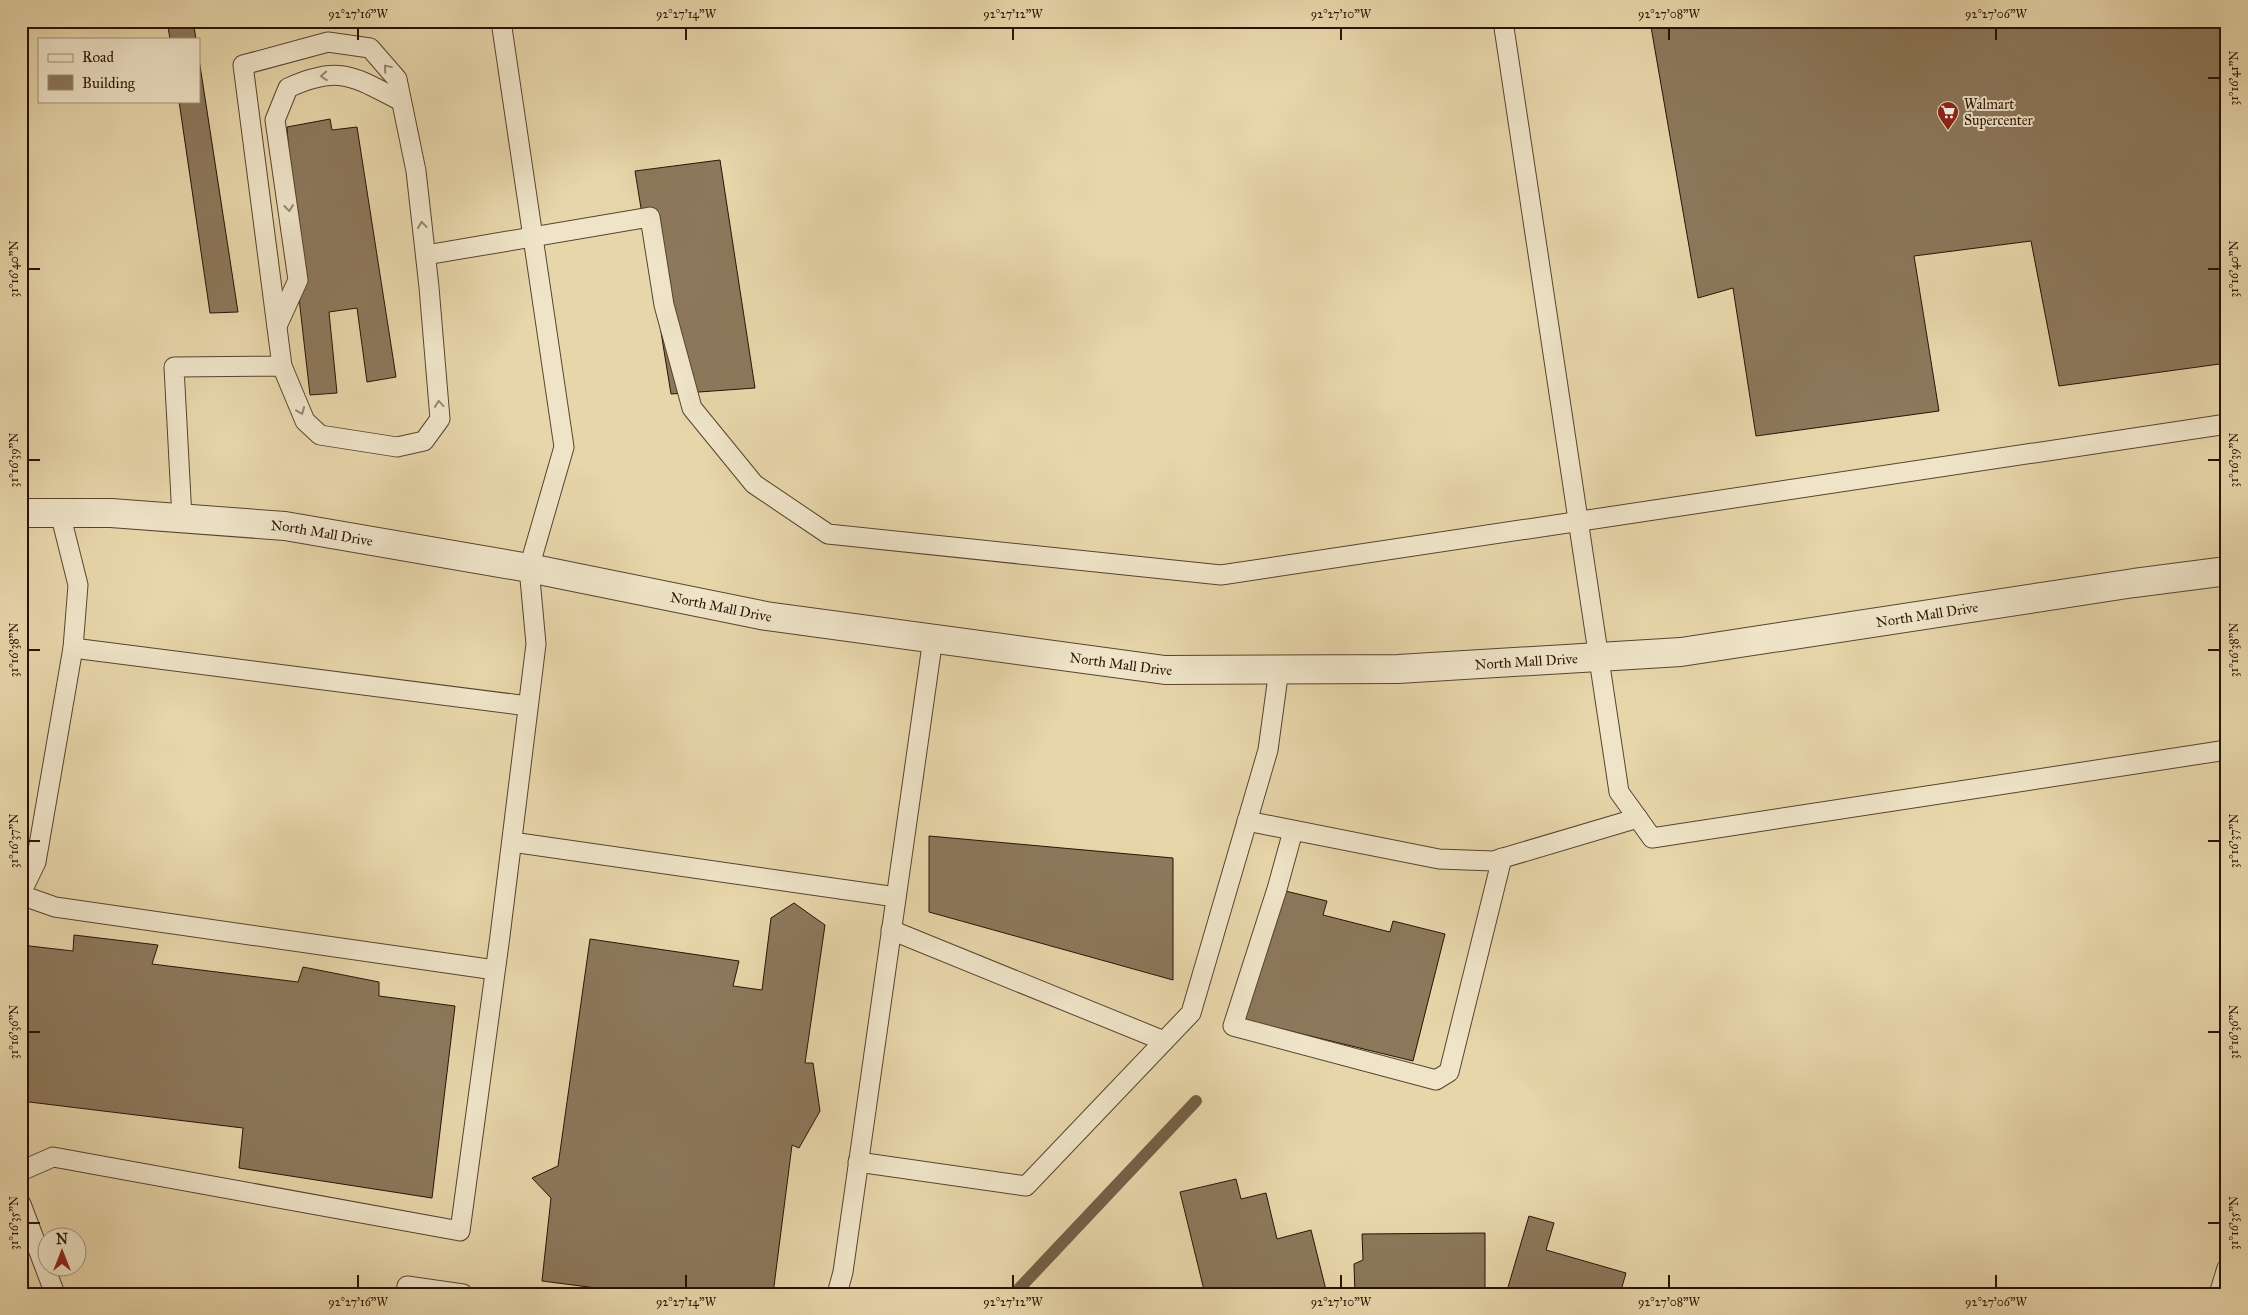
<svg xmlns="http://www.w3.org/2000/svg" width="2248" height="1315" viewBox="0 0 2248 1315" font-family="'IM FELL Great Primer',serif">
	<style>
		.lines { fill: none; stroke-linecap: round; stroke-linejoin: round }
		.stream { stroke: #745f47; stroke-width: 12 }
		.building { fill: #8c785b; stroke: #291206 }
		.service-casing { stroke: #58432f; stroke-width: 21 }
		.tertiary-casing { stroke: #58432f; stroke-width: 30 }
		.service { stroke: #efe4c8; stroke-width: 19 }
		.tertiary { stroke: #efe4c8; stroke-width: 28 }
		.oneway { stroke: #968671 }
		.ticks { fill: none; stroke: #291206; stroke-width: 2 }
		.labels { text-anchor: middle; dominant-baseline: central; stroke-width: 4; stroke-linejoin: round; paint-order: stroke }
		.poi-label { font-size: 14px; fill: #291206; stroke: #efe4c8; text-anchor: start }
		.street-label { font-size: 14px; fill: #291206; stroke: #efe4c8 }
		.neatline { fill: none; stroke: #291206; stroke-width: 2 }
		.ticks-label { font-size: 12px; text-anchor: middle; fill: #291206 }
	</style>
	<rect width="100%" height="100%" fill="#e7d6aa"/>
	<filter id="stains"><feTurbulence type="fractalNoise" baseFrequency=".004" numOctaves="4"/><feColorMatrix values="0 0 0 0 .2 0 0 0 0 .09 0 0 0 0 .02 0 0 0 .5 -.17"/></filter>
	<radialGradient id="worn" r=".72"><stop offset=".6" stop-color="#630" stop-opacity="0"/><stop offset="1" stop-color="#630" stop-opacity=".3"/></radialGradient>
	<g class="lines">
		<polyline class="stream" points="1014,1294 1196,1101"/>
	</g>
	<g class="building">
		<polygon points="167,21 193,21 196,39 170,39"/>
		<polygon points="1650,21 2227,21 2227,363 2059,386 2031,241 1914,256 1939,411 1756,436 1733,288 1698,298"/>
		<polygon points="199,59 238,312 210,313 179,101 199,101"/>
		<polygon points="330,119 332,130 357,127 396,377 367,382 357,308 329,312 337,393 310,395 300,307 287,127"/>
		<polygon points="720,160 755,388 671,394 635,171"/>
		<polygon points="929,836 1173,858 1173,980 929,912"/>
		<polygon points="1277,889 1327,901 1323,915 1390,932 1393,921 1445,934 1413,1061 1245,1020"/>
		<polygon points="794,903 825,925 805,1063 813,1063 820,1111 799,1148 792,1145 773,1294 643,1294 542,1281 551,1198 532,1178 558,1166 590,939 739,961 733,986 762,990 771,918"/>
		<polygon points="74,935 158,945 152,964 298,982 303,967 379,982 379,996 455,1006 432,1198 239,1168 243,1128 21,1101 21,945 73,951"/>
		<polygon points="1236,1179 1241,1199 1266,1193 1277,1239 1311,1230 1327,1294 1205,1294 1180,1192"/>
		<polygon points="1529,1216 1554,1223 1546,1250 1626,1273 1620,1294 1506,1294"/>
		<polygon points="1485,1233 1485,1294 1355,1294 1354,1264 1363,1260 1362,1234"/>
	</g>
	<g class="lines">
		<g class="service-casing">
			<g id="service">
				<polyline points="1503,21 1619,792 1652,838 2227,750"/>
				<polyline points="426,255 650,217 664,305 692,408 754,484 828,534 1221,575 2227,424"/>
				<path d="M 277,326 L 298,280 L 275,120 L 288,88 C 340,64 354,77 401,101"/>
				<polyline points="182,518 174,367 282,366 243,65 328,42 370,48 397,79 416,171 429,287 440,419 424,441 397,447 320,435 305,421 282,366"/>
				<polyline points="73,648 528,706"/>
				<polyline points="1247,821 1439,859 1493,861 1638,818"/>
				<polyline points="1293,831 1277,889 1233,1026 1436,1080 1449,1072 1502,858"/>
				<polyline points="512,842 896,897"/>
				<polyline points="21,893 36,862 73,648 78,585 60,513"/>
				<polyline points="21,895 55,907 495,970"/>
				<polyline points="891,930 1164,1041"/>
				<polyline points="858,1162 1026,1186 1191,1013 1268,750 1279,669"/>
				<polyline points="21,1171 53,1157 460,1231 500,936 536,644 529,568 564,447 501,21"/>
				<polyline points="21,1204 55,1294"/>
				<polyline points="406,1294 407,1286 463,1294"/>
				<polyline points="837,1294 843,1272 933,638"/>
				<polyline points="2219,1294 2227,1268"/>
			</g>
		</g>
		<g class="tertiary-casing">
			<g id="tertiary">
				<path id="s1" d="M 21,513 L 111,513 L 285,526 L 529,568 L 766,616 L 1165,670 L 1398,669 L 1681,652 L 2134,583 L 2227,571"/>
			</g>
		</g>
		<use href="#service" class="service"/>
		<use href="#tertiary" class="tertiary"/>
	</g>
	<defs><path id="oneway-chevron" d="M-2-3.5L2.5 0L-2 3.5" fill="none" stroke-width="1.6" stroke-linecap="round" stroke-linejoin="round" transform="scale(1.25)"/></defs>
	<g class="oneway">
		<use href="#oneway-chevron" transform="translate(387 68) rotate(-130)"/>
		<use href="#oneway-chevron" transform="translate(324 76) rotate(176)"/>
		<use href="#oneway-chevron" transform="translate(289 208) rotate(83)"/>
		<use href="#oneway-chevron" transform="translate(422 225) rotate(-96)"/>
		<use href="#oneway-chevron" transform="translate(439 404) rotate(-95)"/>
		<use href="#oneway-chevron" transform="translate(301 411) rotate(68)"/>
	</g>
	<path class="ticks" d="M 358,28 L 358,40M 686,28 L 686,40M 1013,28 L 1013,40M 1341,28 L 1341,40M 1669,28 L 1669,40M 1996,28 L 1996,40M 2208,78 L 2220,78M 28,269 L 40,269M 2208,269 L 2220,269M 28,460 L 40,460M 2208,460 L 2220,460M 28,650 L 40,650M 2208,650 L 2220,650M 28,841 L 40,841M 2208,841 L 2220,841M 28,1032 L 40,1032M 2208,1032 L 2220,1032M 28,1223 L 40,1223M 2208,1223 L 2220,1223M 358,1275 L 358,1288M 686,1275 L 686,1288M 1013,1275 L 1013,1288M 1341,1275 L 1341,1288M 1669,1275 L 1669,1288M 1996,1275 L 1996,1288"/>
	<defs>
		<g id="supermarket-pin" transform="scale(1.125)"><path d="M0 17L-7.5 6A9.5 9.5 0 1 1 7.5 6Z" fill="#8f2418" stroke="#efe4c8"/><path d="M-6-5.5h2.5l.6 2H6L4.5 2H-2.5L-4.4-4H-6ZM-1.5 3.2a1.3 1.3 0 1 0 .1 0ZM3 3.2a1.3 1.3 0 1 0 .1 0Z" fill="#fff"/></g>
	</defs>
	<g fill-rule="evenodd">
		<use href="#supermarket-pin" x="1948" y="112"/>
	</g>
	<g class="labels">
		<g class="poi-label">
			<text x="1964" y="104">Walmart<tspan x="1964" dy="16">Supercenter</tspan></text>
		</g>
		<g class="street-label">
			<text stroke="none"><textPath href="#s1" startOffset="302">North Mall Drive</textPath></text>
			<text stroke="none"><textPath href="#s1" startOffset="708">North Mall Drive</textPath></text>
			<text stroke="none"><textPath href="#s1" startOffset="1922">North Mall Drive</textPath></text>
			<text stroke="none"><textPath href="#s1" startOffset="1518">North Mall Drive</textPath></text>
			<text stroke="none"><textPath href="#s1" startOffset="1112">North Mall Drive</textPath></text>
		</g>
	</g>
	<rect width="2248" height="1315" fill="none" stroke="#e7d6aa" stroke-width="55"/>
	<rect x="38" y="38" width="162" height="65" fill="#efe4c8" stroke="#a0907a"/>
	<rect x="48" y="54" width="25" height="8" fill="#efe4c8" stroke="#a0907a"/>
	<text x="82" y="62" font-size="15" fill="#291206">Road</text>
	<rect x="48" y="75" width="25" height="15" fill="#8c785b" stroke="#a0907a"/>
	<text x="82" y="88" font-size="15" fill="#291206">Building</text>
	<g transform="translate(62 1252)"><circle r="24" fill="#efe4c8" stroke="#a0907a"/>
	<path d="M0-4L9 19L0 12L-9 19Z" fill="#8f2418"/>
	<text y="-8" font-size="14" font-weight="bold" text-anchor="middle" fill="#291206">N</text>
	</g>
	<rect x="28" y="28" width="2192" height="1260" class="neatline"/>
	<g class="ticks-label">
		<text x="358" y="18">92°27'16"W</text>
		<text x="686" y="18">92°27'14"W</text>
		<text x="1013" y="18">92°27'12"W</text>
		<text x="1341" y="18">92°27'10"W</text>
		<text x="1669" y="18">92°27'08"W</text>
		<text x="1996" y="18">92°27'06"W</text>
		<text transform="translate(2234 78) rotate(-90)" y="4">31°16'41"N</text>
		<text transform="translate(14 269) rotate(-90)" y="4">31°16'40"N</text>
		<text transform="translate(2234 269) rotate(-90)" y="4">31°16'40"N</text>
		<text transform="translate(14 460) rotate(-90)" y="4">31°16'39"N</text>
		<text transform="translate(2234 460) rotate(-90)" y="4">31°16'39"N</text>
		<text transform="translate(14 650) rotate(-90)" y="4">31°16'38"N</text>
		<text transform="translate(2234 650) rotate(-90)" y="4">31°16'38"N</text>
		<text transform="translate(14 841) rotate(-90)" y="4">31°16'37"N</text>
		<text transform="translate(2234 841) rotate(-90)" y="4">31°16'37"N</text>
		<text transform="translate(14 1032) rotate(-90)" y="4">31°16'36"N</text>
		<text transform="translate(2234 1032) rotate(-90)" y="4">31°16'36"N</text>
		<text transform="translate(14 1223) rotate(-90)" y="4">31°16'35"N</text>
		<text transform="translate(2234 1223) rotate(-90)" y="4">31°16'35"N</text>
		<text x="358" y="1306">92°27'16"W</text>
		<text x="686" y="1306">92°27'14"W</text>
		<text x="1013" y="1306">92°27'12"W</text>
		<text x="1341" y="1306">92°27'10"W</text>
		<text x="1669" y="1306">92°27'08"W</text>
		<text x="1996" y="1306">92°27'06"W</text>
	</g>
	<rect width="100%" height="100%" filter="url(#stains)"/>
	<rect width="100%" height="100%" fill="url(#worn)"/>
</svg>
